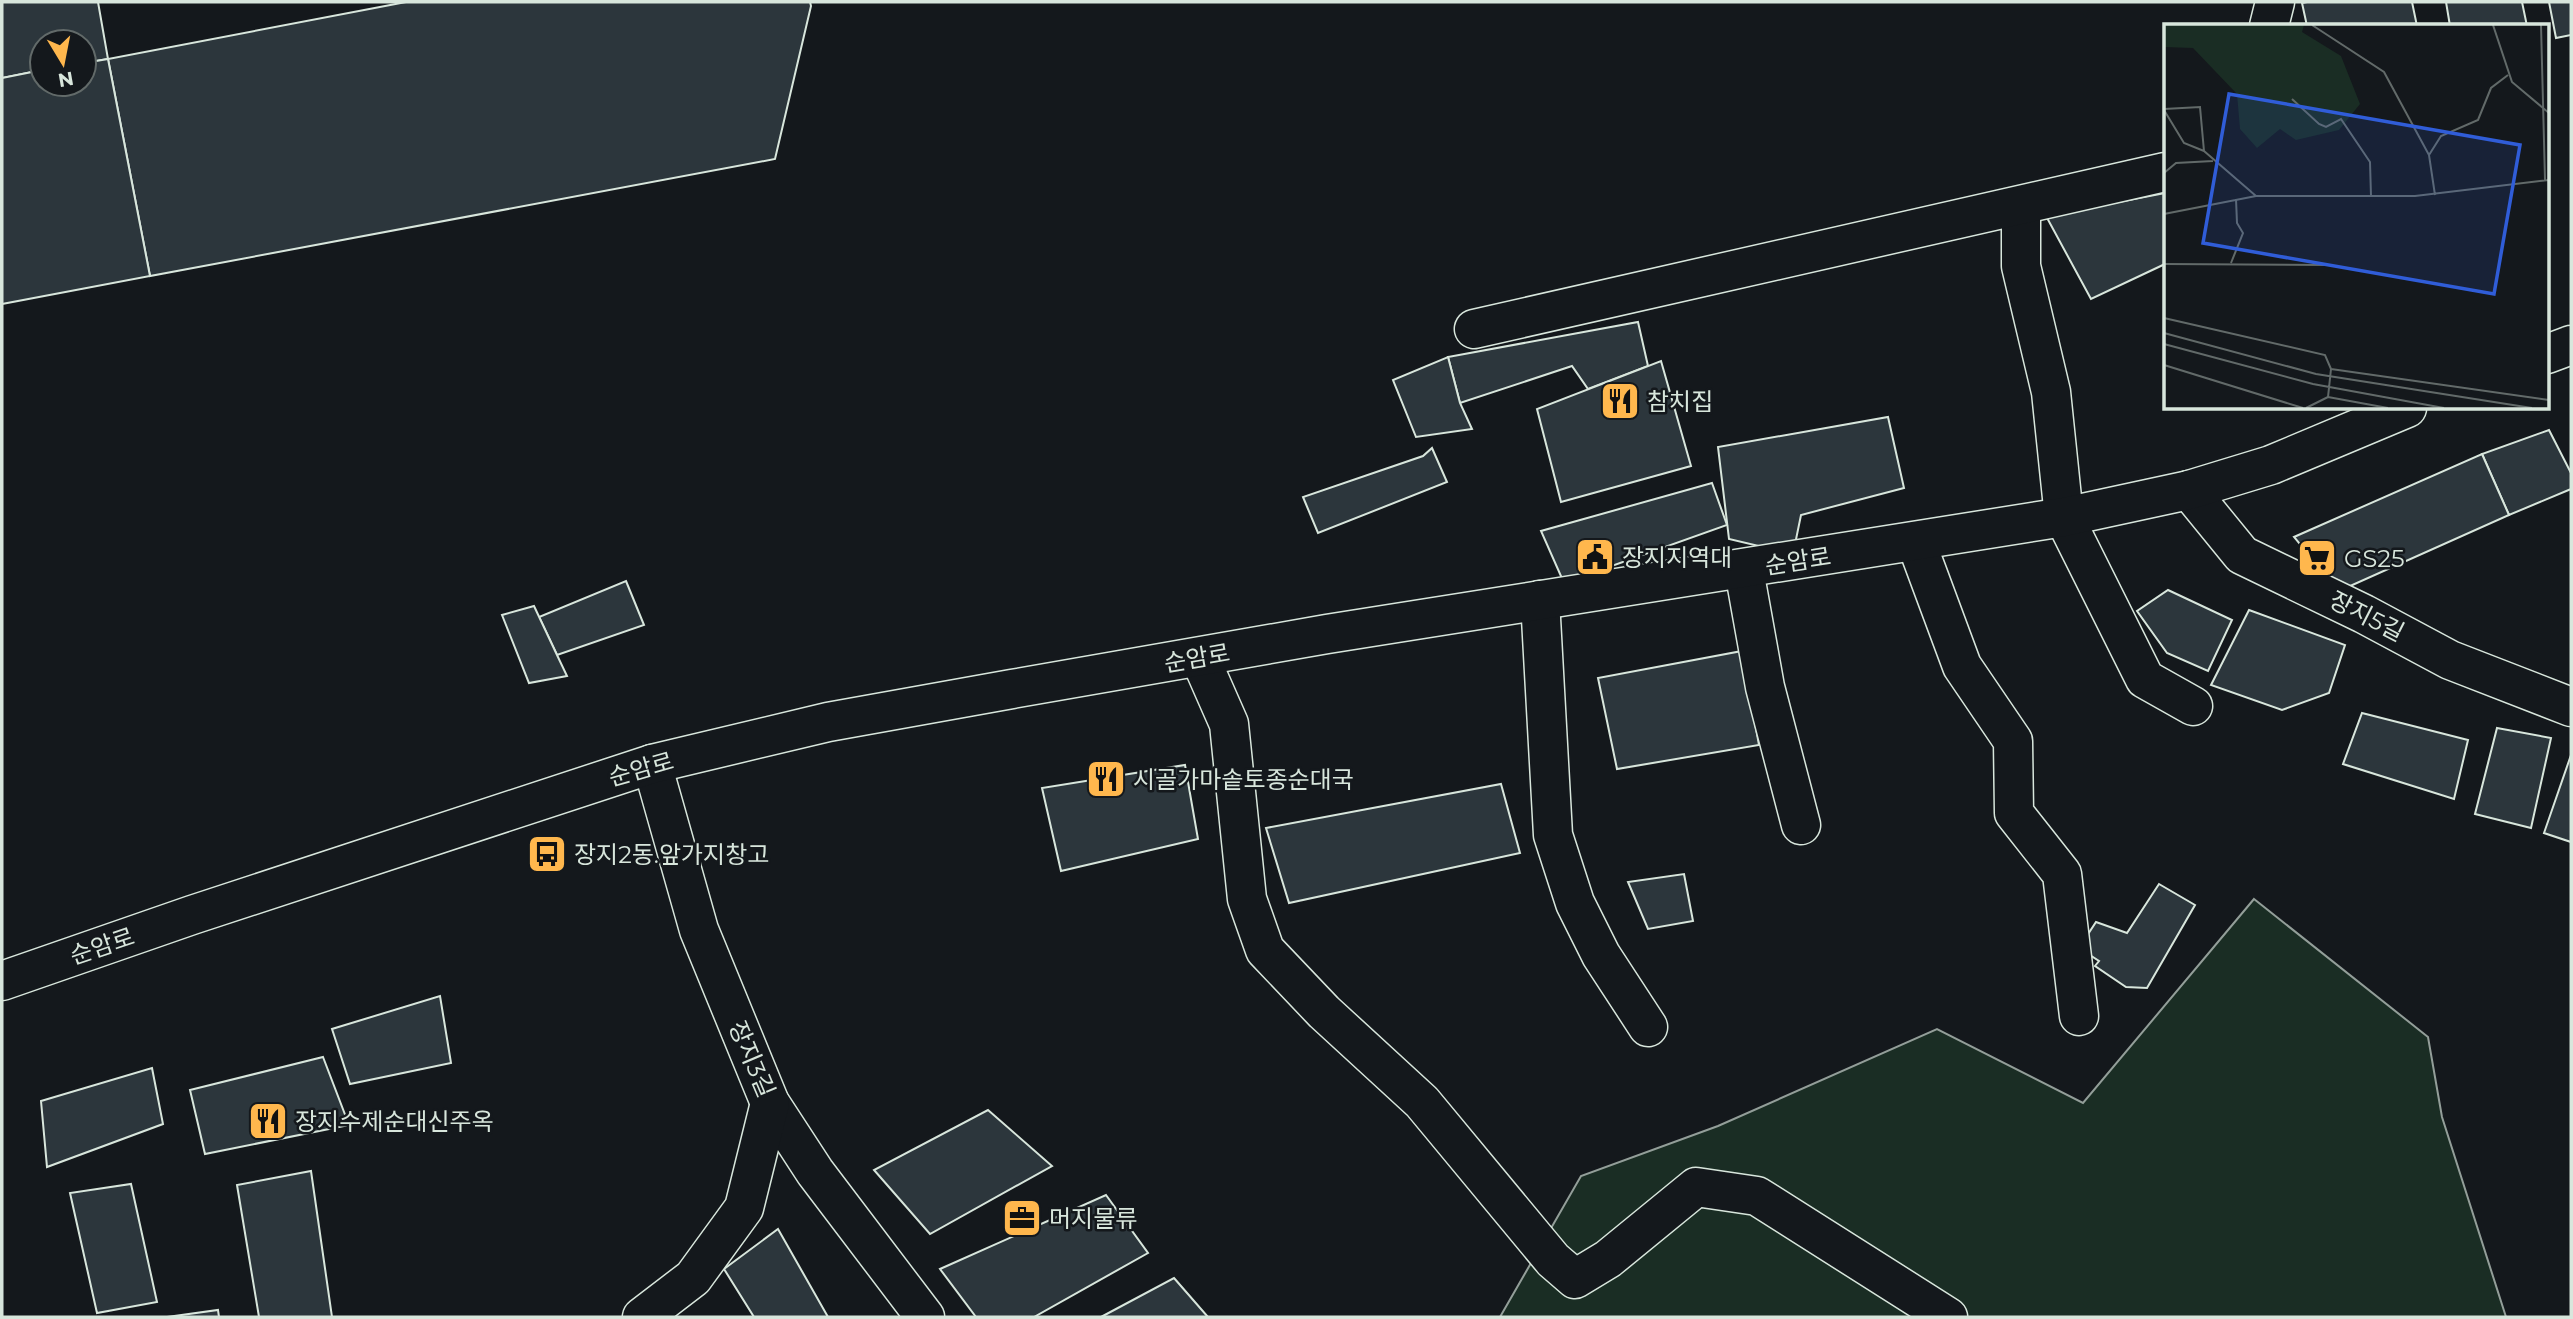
<svg xmlns="http://www.w3.org/2000/svg" width="2573" height="1319" viewBox="0 0 2573 1319" font-family="Montserrat,'Noto Sans KR',sans-serif">
	<style>
		.green { fill: #1a2d24; stroke: #939e99; stroke-width: 2 }
		.building { fill: #2c363c; stroke: #d8e6dc; stroke-width: 2 }
		.lines { fill: none; stroke-linecap: round; stroke-linejoin: round }
		.minor-casing { stroke: #d8e6dc; stroke-width: 41 }
		.minor { stroke: #14181c; stroke-width: 38 }
		.labels { text-anchor: middle; dominant-baseline: central; stroke-width: 5; stroke-linejoin: round; paint-order: stroke }
		.poi-label { font-size: 24px; fill: #d8e6dc; stroke: #14181c; text-anchor: start }
		.street-label { font-size: 24px; fill: #d8e6dc; stroke: #14181c }
		.inset-road { fill: none; stroke: #626a69; stroke-width: 2 }
		.view { fill: #305dd8; fill-opacity: 0.15; stroke: #305dd8; stroke-width: 3.5 }
		.inset-edge { fill: none; stroke: #d8e6dc; stroke-width: 3.5 }
	</style>
	<rect width="100%" height="100%" fill="#14181c"/>
	<polygon class="green" points="2254,899 2428,1037 2442,1117 2506,1317 1500,1317 1581,1176 1718,1126 1937,1029 2083,1103"/>
	<g class="building">
		<polygon points="2,2 98,2 108,59 84,63 84,42 42,42 42,70 2,78"/>
		<polygon points="406,2 810,2 811,6 775,159 150,276 108,59"/>
		<polygon points="2307,2 2412,2 2417,26 2307,26 2302,3"/>
		<polygon points="2446,2 2522,2 2527,26 2450,26"/>
		<polygon points="2549,2 2571,2 2571,35 2556,38"/>
		<polygon points="108,59 150,276 2,304 2,78 42,70 42,84 84,84 84,63"/>
		<polygon points="2165,193 2165,264 2091,299 2046,216"/>
		<polygon points="1638,322 1648,366 1588,389 1572,366 1460,403 1448,357"/>
		<polygon points="1448,357 1460,403 1472,429 1416,437 1393,380"/>
		<polygon points="1661,361 1691,466 1561,502 1537,409"/>
		<polygon points="1888,417 1904,488 1801,515 1793,554 1729,539 1718,447"/>
		<polygon points="2549,430 2571,473 2571,489 2509,515 2482,454"/>
		<polygon points="1432,448 1447,482 1318,533 1303,497 1423,456"/>
		<polygon points="2482,454 2509,515 2339,591 2294,537"/>
		<polygon points="1712,483 1727,525 1564,583 1541,531"/>
		<polygon points="626,581 644,625 557,655 539,617"/>
		<polygon points="2168,590 2232,620 2208,671 2167,653 2137,611"/>
		<polygon points="534,606 557,655 567,676 529,683 502,615"/>
		<polygon points="2249,610 2345,645 2329,693 2282,710 2211,685"/>
		<polygon points="1742,651 1759,745 1617,769 1598,678"/>
		<polygon points="2362,713 2468,740 2454,799 2343,764"/>
		<polygon points="2497,728 2551,738 2531,828 2475,814"/>
		<polygon points="2571,755 2571,842 2544,833"/>
		<polygon points="1185,765 1198,839 1061,871 1042,788"/>
		<polygon points="1501,784 1520,853 1289,903 1266,828"/>
		<polygon points="1684,874 1693,921 1648,929 1628,882"/>
		<polygon points="2159,884 2195,905 2147,988 2126,987 2095,966 2099,961 2079,948 2096,922 2127,933"/>
		<polygon points="440,996 451,1063 350,1084 332,1029"/>
		<polygon points="323,1057 349,1125 205,1154 190,1090"/>
		<polygon points="152,1068 163,1124 47,1167 41,1101"/>
		<polygon points="988,1110 1052,1166 930,1234 874,1170"/>
		<polygon points="311,1171 332,1317 259,1317 237,1185"/>
		<polygon points="131,1184 157,1302 97,1313 70,1193"/>
		<polygon points="1106,1195 1148,1253 1034,1317 976,1317 940,1269"/>
		<polygon points="778,1229 828,1317 754,1317 724,1269"/>
		<polygon points="1174,1278 1208,1317 1101,1317"/>
		<polygon points="218,1310 219,1317 167,1317"/>
	</g>
	<g class="lines">
		<g class="minor-casing">
			<g id="minor">
				<polyline points="2269,26 2275,2"/>
				<polyline points="2021,206 2021,266 2051,392 2064,517 2145,679 2193,706"/>
				<polyline points="1474,329 2165,172"/>
				<polyline points="2547,354 2571,345"/>
				<polyline points="2189,490 2242,555 2364,614 2450,660 2571,707"/>
				<polyline points="1916,542 1962,666 2013,741 2014,813 2062,874 2079,1016"/>
				<polyline points="1744,570 1765,687 1801,825"/>
				<polyline points="1540,600 1553,835 1575,903 1601,955 1648,1027"/>
				<polyline points="1200,658 1229,724 1247,899 1265,950 1324,1012 1422,1102 1553,1260 1575,1279 1608,1259 1696,1187 1757,1196 1948,1317"/>
				<polyline points="652,764 699,930 770,1103 815,1172 925,1317"/>
				<polyline points="2,981 192,915 652,764 828,722 1012,689 1327,634 2064,517 2189,490 2271,465 2407,408"/>
				<polyline points="642,1317 693,1278 744,1208 770,1103"/>
			</g>
		</g>
		<use href="#minor" class="minor"/>
	</g>
	<defs>
		<g id="restaurant-square" transform="scale(2.0125)"><rect x="-9" y="-9" width="18" height="18" rx="4" fill="#ffb74d" stroke="#14181c"/><path d="M-5-6h1v4h1v-4h1v4h1v-4h1v5L-1.5 .5V6h-2V.5L-5-1ZM5-6V6H3V1.5H1.5Q1.5-4 5-6Z" fill="#111"/></g>
		<g id="civic-square" transform="scale(2.0125)"><rect x="-9" y="-9" width="18" height="18" rx="4" fill="#ffb74d" stroke="#14181c"/><path d="M-.6-6.5H3V-4.5H.6V-3L4-1V1h2V6H-6V1h2V-1L-.6-3ZM-1.2 2.5V6h2.4V2.5Z" fill="#111"/></g>
		<g id="supermarket-square" transform="scale(2.0125)"><rect x="-9" y="-9" width="18" height="18" rx="4" fill="#ffb74d" stroke="#14181c"/><path d="M-6-5.5h2.5l.6 2H6L4.5 2H-2.5L-4.4-4H-6ZM-1.5 3.2a1.3 1.3 0 1 0 .1 0ZM3 3.2a1.3 1.3 0 1 0 .1 0Z" fill="#111"/></g>
		<g id="bus-square" transform="scale(2.0125)"><rect x="-9" y="-9" width="18" height="18" rx="4" fill="#ffb74d" stroke="#14181c"/><path d="M-5-6H5V4H4V6H2V4H-2V6H-4V4H-5ZM-3.5-4V0h7V-4ZM-3.5 1.2v1.5H-2V1.2ZM2 1.2v1.5H3.5V1.2Z" fill="#111"/></g>
		<g id="office-square" transform="scale(2.0125)"><rect x="-9" y="-9" width="18" height="18" rx="4" fill="#ffb74d" stroke="#14181c"/><path d="M-6-3h4V-5.5h4V-3h4V5H-6ZM-1-4.5V-3h2v-1.5ZM-6 0V1H6V0Z" fill="#111"/></g>
	</defs>
	<g fill-rule="evenodd">
		<use href="#restaurant-square" x="1620" y="401"/>
		<use href="#civic-square" x="1595" y="557"/>
		<use href="#supermarket-square" x="2317" y="558"/>
		<use href="#restaurant-square" x="1106" y="779"/>
		<use href="#bus-square" x="547" y="854"/>
		<use href="#restaurant-square" x="268" y="1121"/>
		<use href="#office-square" x="1022" y="1218"/>
	</g>
	<g class="labels">
		<g class="poi-label">
			<text x="1647" y="401">참치집</text>
			<text x="1622" y="557">장지지역대</text>
			<text x="2344" y="558">GS25</text>
			<text x="1133" y="779">시골가마솥토종순대국</text>
			<text x="574" y="854">장지2동.앞가지창고</text>
			<text x="295" y="1121">장지수제순대신주옥</text>
			<text x="1049" y="1218">머지물류</text>
		</g>
		<g class="street-label">
			<text transform="translate(1798 561) rotate(-9)">순암로</text>
			<text transform="translate(2367 616) rotate(27)">장지5길</text>
			<text transform="translate(1197 658) rotate(-10)">순암로</text>
			<text transform="translate(641 769) rotate(-16)">순암로</text>
			<text transform="translate(102 946) rotate(-19)">순암로</text>
			<text transform="translate(752 1059) rotate(67)">장지3길</text>
		</g>
	</g>
	<g transform="translate(2164 24)">
		<rect width="385" height="385" fill="#14181c"/>
		<path d="M 0,1 L 140,1 L 138,8 L 177,32 L 196,80 L 175,106 L 132,116 L 116,105 L 93,124 L 76,105 L 73,70 L 29,24 L 0,23 Z" fill="#1a2d24"/>
		<path class="inset-road" d="M 148,1 L 220,48 L 265,131 L 271,171M 329,1 L 348,58 L 385,89M 377,1 L 381,156M 128,75 L 155,100 L 162,103 L 177,95 L 206,138 L 207,172M 0,85 L 36,83 L 40,127 L 92,172M 0,86 L 20,119 L 40,127M 265,131 L 277,112 L 314,96 L 327,64 L 344,51M 0,149 L 12,139 L 49,137M 0,190 L 92,172 L 251,172 L 385,156M 67,239 L 79,209 L 73,199 L 72,175M 0,240 L 163,241M 0,294 L 161,331 L 167,345 L 164,373 L 142,384M 0,309 L 152,350 L 368,384M 0,320 L 149,360 L 280,384M 0,341 L 139,384M 167,345 L 385,376M 164,373 L 224,384"/>
		<path class="view" d="M 65,70 L 356,121 L 330,270 L 39,219 Z"/>
		<rect width="385" height="385" class="inset-edge"/>
	</g>
	<rect width="2573" height="1319" fill="none" stroke="#d8e6dc" stroke-width="7"/>
	<g transform="translate(63 63) rotate(170)"><circle r="33" fill="#14181c" stroke="#626a69" stroke-width="2"/>
	<path d="M0-5L12 26L0 18L-12 26Z" fill="#ffb74d"/>
	<text y="-10" font-size="19" font-weight="bold" text-anchor="middle" fill="#d8e6dc">N</text>
	</g>
</svg>
